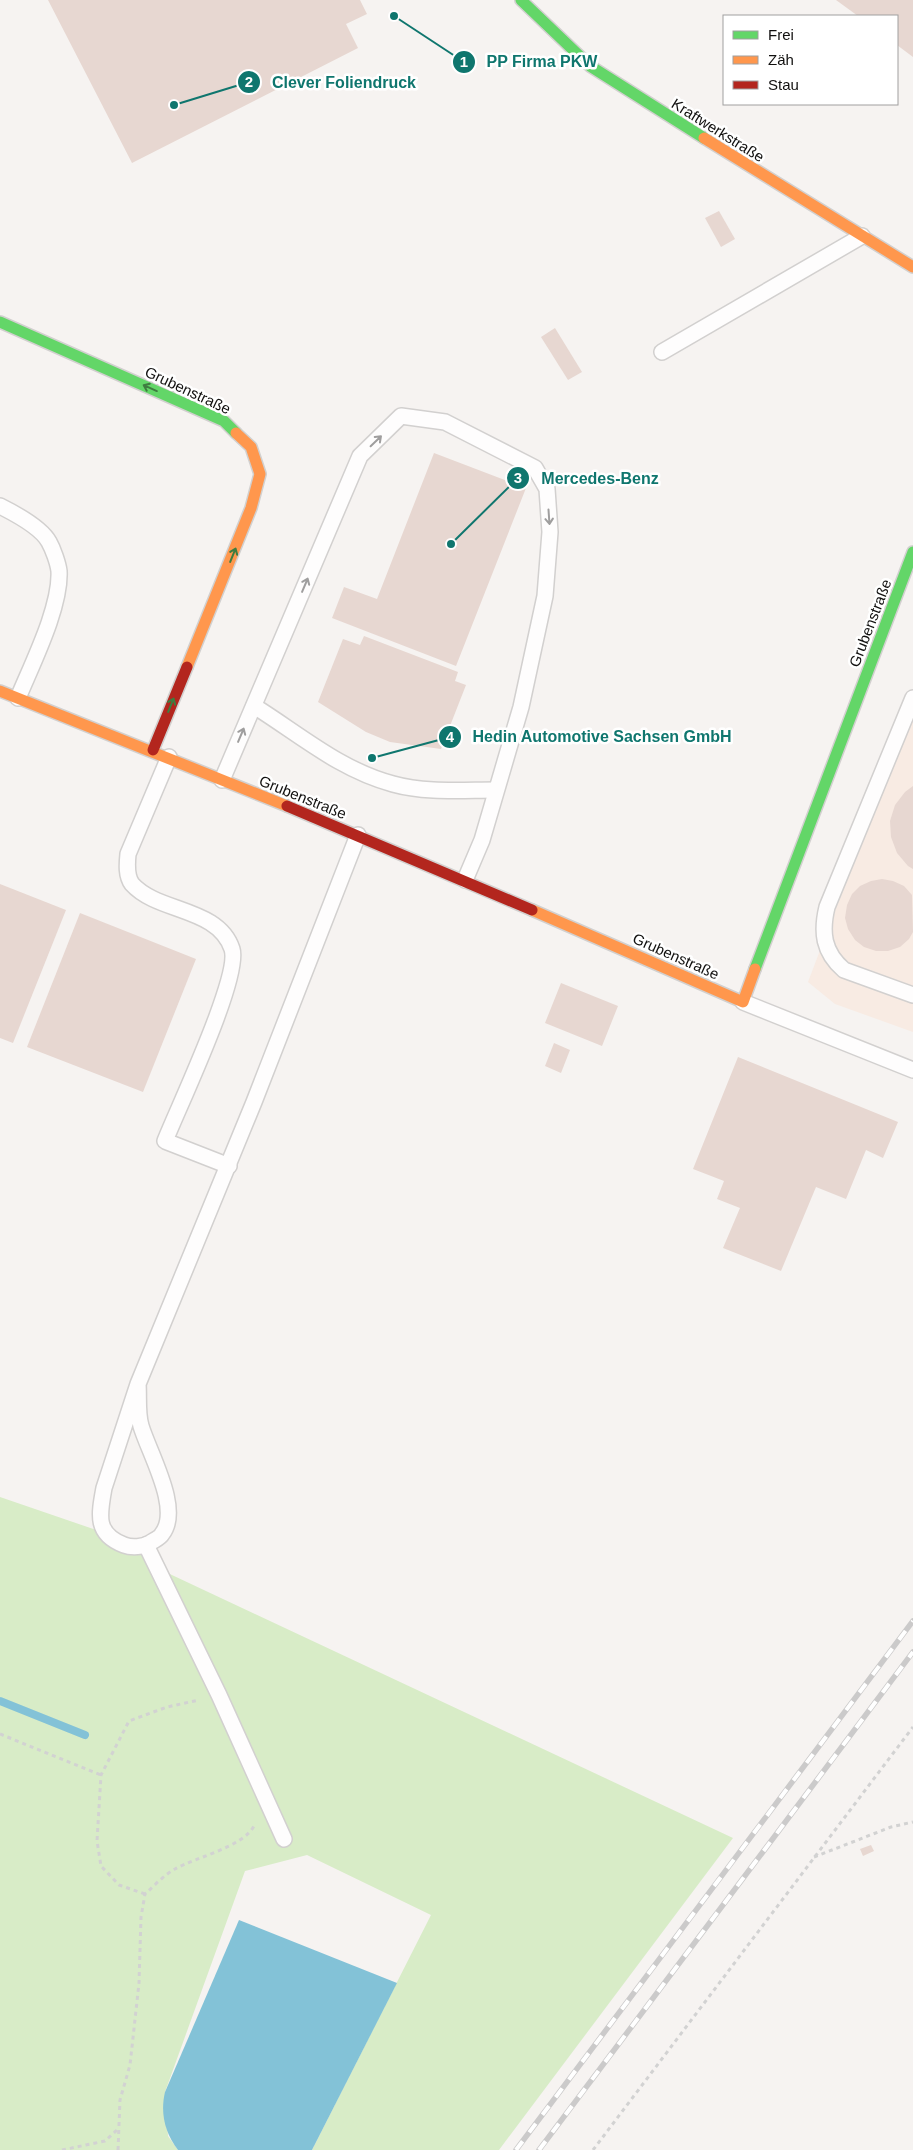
<svg xmlns="http://www.w3.org/2000/svg" width="913" height="2150" viewBox="0 0 913 2150" font-family="Helvetica,sans-serif">
	<style>
		.industrial { fill: #f8ebe3 }
		.green { fill: #d8ecc7 }
		.water { fill: #83c2d7 }
		.lines { fill: none; stroke-linecap: round; stroke-linejoin: round }
		.stream { stroke: #83c2d7; stroke-width: 8 }
		.building { fill: #e7d7d1 }
		.lane-casing { stroke: #d2d0cf; stroke-width: 18 }
		.fast-casing { stroke: #d2d0cf; stroke-width: 14 }
		.slow-casing { stroke: #d2d0cf; stroke-width: 14 }
		.jam-casing { stroke: #d2d0cf; stroke-width: 14 }
		.path { stroke: #d2d2d2; stroke-width: 3; stroke-dasharray: 4 4; stroke-linecap: butt }
		.lane { stroke: #fefdfd; stroke-width: 15 }
		.fast { stroke: #63d668; stroke-width: 11 }
		.slow { stroke: #ff974d; stroke-width: 11 }
		.jam { stroke: #b3261e; stroke-width: 11 }
		.rail-casing { stroke: #cbcaca; stroke-width: 5.5 }
		.rail { stroke: #fff; stroke-width: 4; stroke-dasharray: 11; stroke-linecap: butt }
		.oneway { stroke: #3e7d40 }
		.oneway2 { stroke: #9f9e9e }
		.labels { text-anchor: middle; dominant-baseline: central; stroke-width: 5; stroke-linejoin: round; paint-order: stroke }
		.street-label { font-size: 15px; fill: #11100f; stroke: #fff }
		.leader { fill: none; stroke: #0f766e; stroke-width: 2 }
		.callout-dot { fill: #0f766e; stroke: #fff; stroke-width: 2 }
		.mark-label { font-size: 15px; text-anchor: middle; font-weight: bold; fill: #fff }
		.callout-label { font-size: 16px; text-anchor: middle; font-weight: bold; fill: #0f766e; stroke: #fff; stroke-width: 5; stroke-linejoin: round; paint-order: stroke }
	</style>
	<rect width="100%" height="100%" fill="#f6f3f1"/>
	<polygon class="industrial" points="913,705 913,1032 835,1004 808,982"/>
	<polygon class="green" points="0,1497 105,1533 146,1545 157,1568 733,1838 499,2150 312,2150 431,1915 307,1855 245,1871 165,2092 168,2136 178,2150 0,2150"/>
	<path class="water" d="M 239,1920 L 397,1983 L 312,2150 L 178,2150 C 165,2133 160,2113 165,2092 Z"/>
	<g class="lines">
		<polyline class="stream" points="0,1701 85,1735"/>
	</g>
	<g class="building">
		<polygon points="48,0 360,0 367,14 346,24 358,48 132,163"/>
		<polygon points="836,0 913,0 913,57 897,45 897,16 858,16"/>
		<polygon points="719,211 735,239 721,247 705,218"/>
		<polygon points="555,328 582,372 568,380 541,337"/>
		<polygon points="434,453 526,488 456,666 332,618 344,587 377,599"/>
		<polygon points="364,636 458,672 455,681 466,685 441,749 390,742 366,732 318,702 343,639 360,645"/>
		<polygon points="913,786 913,869 908,866 897,853 891,837 890,821 895,805 905,792"/>
		<polygon points="882,879 893,881 904,886 912,895 913,932 909,939 900,947 888,951 876,951 864,947 855,940 848,929 845,918 847,905 852,894 860,886 871,881"/>
		<polygon points="0,884 66,910 13,1043 0,1038"/>
		<polygon points="80,913 196,959 143,1092 27,1047"/>
		<polygon points="561,983 618,1006 602,1046 545,1023"/>
		<polygon points="554,1043 570,1050 561,1073 545,1066"/>
		<polygon points="738,1057 898,1122 883,1158 866,1150 846,1199 816,1187 781,1271 723,1248 740,1208 717,1199 724,1181 693,1169"/>
		<polygon points="871,1845 874,1851 863,1856 860,1849"/>
	</g>
	<g class="lines">
		<g class="lane-casing">
			<g id="lane">
				<polyline points="662,352 862,236"/>
				<path d="M 0,506 C 14,513 41,527 49,542 C 53,549 58,563 59,571 C 61,607 32,664 18,698"/>
				<path d="M 913,698 L 827,907 C 821,932 823,952 844,970 L 913,995"/>
				<path d="M 254,706 C 299,734 340,770 393,784 C 425,793 462,790 495,790"/>
				<path d="M 169,757 L 128,854 C 127,864 126,876 132,884 C 158,913 218,907 232,949 C 241,976 178,1108 165,1141 L 229,1166"/>
				<polyline points="222,780 360,456 401,416 445,422 535,468 547,489 550,532 545,596 521,707 482,840 465,880"/>
				<polyline points="743,1002 913,1070"/>
				<path d="M 138,1384 L 104,1488 C 99,1515 95,1534 124,1545 C 132,1548 143,1547 150,1543 C 154,1540 160,1538 162,1534 C 182,1509 149,1453 141,1426 C 137,1413 139,1397 138,1384 L 254,1102 L 358,835"/>
				<polyline points="146,1545 219,1695 284,1839"/>
			</g>
		</g>
		<g class="fast-casing">
			<g id="fast">
				<polyline points="521,0 590,66 704,138"/>
				<polyline points="0,322 224,421 236,433"/>
				<polyline points="755,969 913,552"/>
			</g>
		</g>
		<g class="slow-casing">
			<g id="slow">
				<polyline points="704,138 913,267"/>
				<polyline points="187,667 251,508 260,474 251,447 236,433"/>
				<polyline points="0,691 287,806"/>
				<polyline points="532,910 743,1002 755,969"/>
			</g>
		</g>
		<g class="jam-casing">
			<g id="jam">
				<polyline points="153,750 187,667"/>
				<polyline points="287,806 532,910"/>
			</g>
		</g>
		<g class="path">
			<polyline points="0,1734 101,1775"/>
			<polyline points="814,1857 891,1827 913,1822"/>
			<polyline points="145,1894 119,1885 101,1866 97,1841 101,1775 129,1721 167,1707 199,1700"/>
			<polyline points="62,2150 105,2141 118,2129"/>
			<path d="M 118,2150 L 120,2100 L 130,2065 L 139,1983 L 141,1917 L 145,1894 C 154,1886 164,1875 175,1869 C 196,1857 243,1847 254,1826"/>
			<polyline points="593,2150 913,1727"/>
		</g>
		<use href="#lane" class="lane"/>
		<use href="#fast" class="fast"/>
		<use href="#slow" class="slow"/>
		<use href="#jam" class="jam"/>
		<g class="rail-casing">
			<g id="rail">
				<polyline points="516,2150 913,1621"/>
				<polyline points="539,2150 913,1652"/>
			</g>
		</g>
		<use href="#rail" class="rail"/>
	</g>
	<defs><path id="oneway-shaft" d="M-6 0H5M1.5-3L5.5 0L1.5 3" fill="none" stroke-width="1.6" stroke-linecap="round" stroke-linejoin="round" transform="scale(1.25)"/></defs>
	<g class="oneway">
		<use href="#oneway-shaft" transform="translate(150 388) rotate(-156)"/>
		<use href="#oneway-shaft" transform="translate(233 555) rotate(-68)"/>
		<use href="#oneway-shaft" transform="translate(171 705) rotate(-68)"/>
	</g>
	<g class="oneway2">
		<use href="#oneway-shaft" transform="translate(376 441) rotate(-44)"/>
		<use href="#oneway-shaft" transform="translate(549 517) rotate(86)"/>
		<use href="#oneway-shaft" transform="translate(305 585) rotate(-67)"/>
		<use href="#oneway-shaft" transform="translate(241 735) rotate(-67)"/>
	</g>
	<g class="labels">
		<g class="street-label">
			<text transform="translate(718 130) rotate(32)">Kraftwerkstraße</text>
			<text transform="translate(188 390) rotate(25)">Grubenstraße</text>
			<text transform="translate(870 623) rotate(-69)">Grubenstraße</text>
			<text transform="translate(303 797) rotate(22)">Grubenstraße</text>
			<text transform="translate(676 956) rotate(24)">Grubenstraße</text>
		</g>
	</g>
	<path class="leader" d="M394 16L464 62M174 105L249 82M451 544L518 478M372 758L450 737"/>
	<g class="callout-dot">
		<circle cx="394" cy="16" r="5"/>
		<circle cx="174" cy="105" r="5"/>
		<circle cx="451" cy="544" r="5"/>
		<circle cx="372" cy="758" r="5"/>
		<circle cx="464" cy="62" r="12"/>
		<circle cx="249" cy="82" r="12"/>
		<circle cx="518" cy="478" r="12"/>
		<circle cx="450" cy="737" r="12"/>
	</g>
	<g class="mark-label">
		<text x="464" y="67">1</text>
		<text x="249" y="87">2</text>
		<text x="518" y="483">3</text>
		<text x="450" y="742">4</text>
	</g>
	<g class="callout-label">
		<text x="542" y="67">PP Firma PKW</text>
		<text x="344" y="88">Clever Foliendruck</text>
		<text x="600" y="484">Mercedes-Benz</text>
		<text x="602" y="742">Hedin Automotive Sachsen GmbH</text>
	</g>
	<rect x="723" y="15" width="175" height="90" fill="#ffffff" stroke="#a09f9f"/>
	<rect x="733" y="31" width="25" height="8" fill="#63d668" stroke="#a09f9f"/>
	<text x="768" y="40" font-size="15" fill="#11100f">Frei</text>
	<rect x="733" y="56" width="25" height="8" fill="#ff974d" stroke="#a09f9f"/>
	<text x="768" y="65" font-size="15" fill="#11100f">Zäh</text>
	<rect x="733" y="81" width="25" height="8" fill="#b3261e" stroke="#a09f9f"/>
	<text x="768" y="90" font-size="15" fill="#11100f">Stau</text>
</svg>
